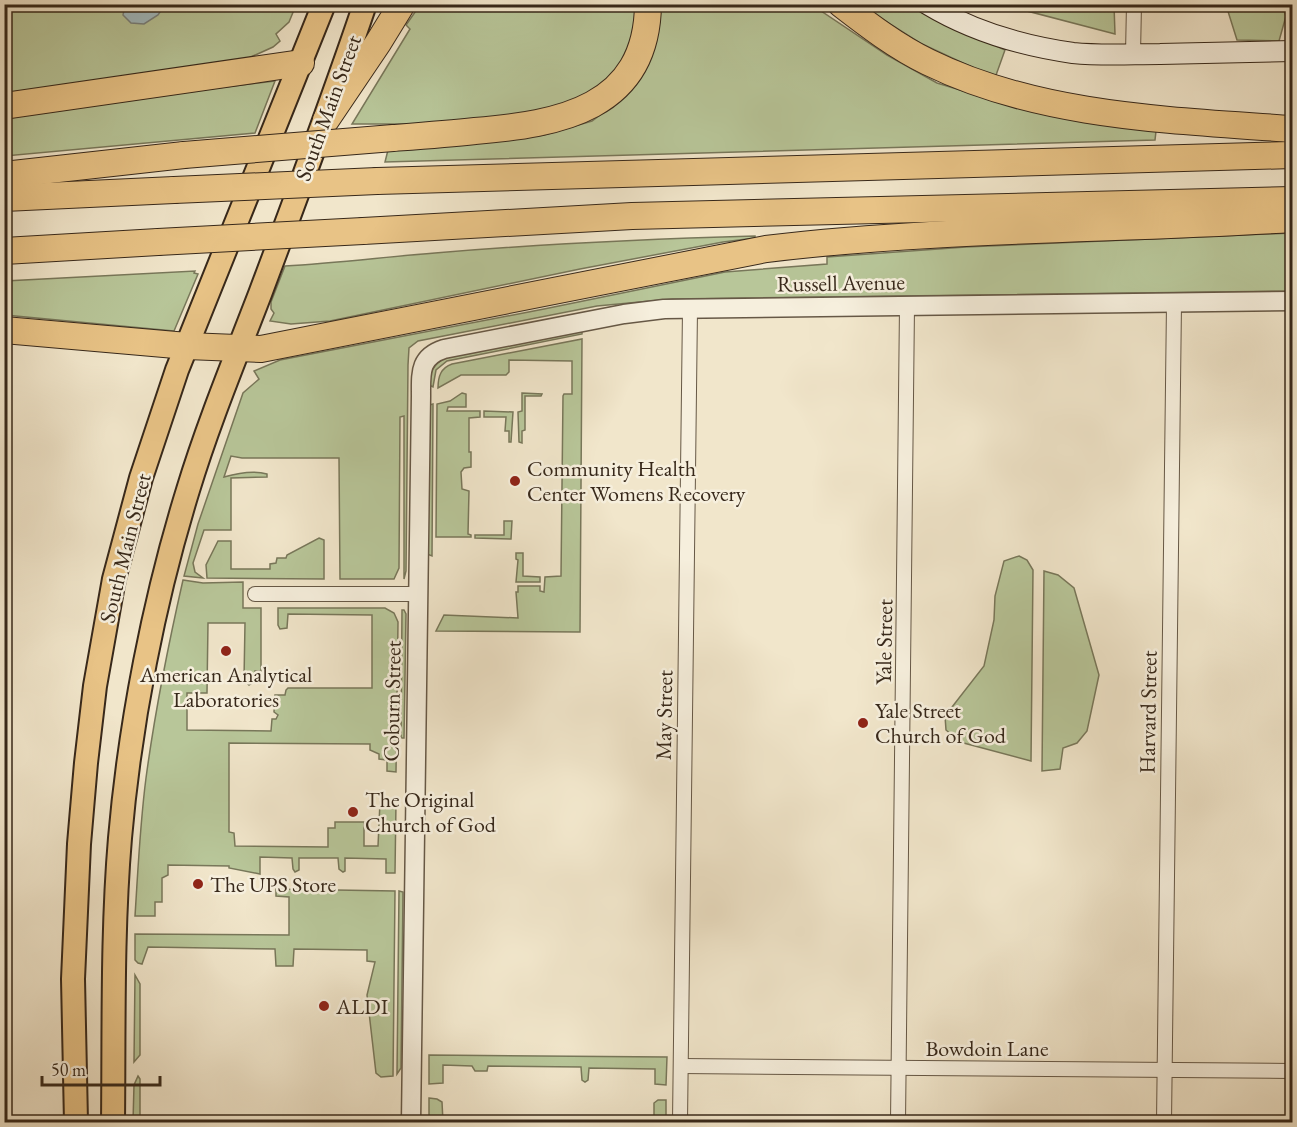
<svg xmlns="http://www.w3.org/2000/svg" width="1297" height="1127" viewBox="0 0 1297 1127" font-family="'EB Garamond',serif">
	<style>
		.green { fill: #b8c699; stroke: #78775a; stroke-width: 1.5 }
		.water { fill: #a1bcc3; stroke: #77817f; stroke-width: 1.5 }
		.lines { fill: none; stroke-linecap: round; stroke-linejoin: round }
		.minor-casing { stroke: #665846; stroke-width: 16 }
		.tertiary-casing { stroke: #665846; stroke-width: 21 }
		.secondary-casing { stroke: #37281a; stroke-width: 22 }
		.primary-casing { stroke: #37281a; stroke-width: 26 }
		.motorway-casing { stroke: #37281a; stroke-width: 28 }
		.minor { stroke: #f6efdd; stroke-width: 14 }
		.tertiary { stroke: #f6efdd; stroke-width: 18 }
		.secondary { stroke: #f6efdd; stroke-width: 20 }
		.primary { stroke: #e8c386; stroke-width: 22 }
		.motorway { stroke: #e8c386; stroke-width: 26 }
		.motorway-bridge-casing { stroke: #37281a; stroke-width: 28; stroke-linecap: butt }
		.motorway-bridge { stroke: #e8c386; stroke-width: 26 }
		.poi-dot { fill: #8f2418; stroke: #f6efdd; stroke-width: 2 }
		.labels { text-anchor: middle; dominant-baseline: central; stroke-width: 5; stroke-linejoin: round; paint-order: stroke }
		.street-label { font-size: 22px; fill: #37281a; stroke: #f6efdd }
		.poi-label { font-size: 22px; fill: #37281a; stroke: #f6efdd; text-anchor: start }
	</style>
	<rect width="100%" height="100%" fill="#f1e6cb"/>
	<filter id="stains"><feTurbulence type="fractalNoise" baseFrequency=".00333" numOctaves="4"/><feColorMatrix values="0 0 0 0 .2 0 0 0 0 .09 0 0 0 0 .02 0 0 0 .5 -.17"/></filter>
	<radialGradient id="worn" r=".72"><stop offset=".6" stop-color="#630" stop-opacity="0"/><stop offset="1" stop-color="#630" stop-opacity=".3"/></radialGradient>
	<g class="green">
		<polygon points="12,4 296,5 289,22 276,34 280,41 273,47 242,61 5,93 4,11"/>
		<polygon points="659,4 812,5 887,55 937,83 990,99 1156,131 1155,140 385,162 388,150 544,135 592,121 616,103 652,50 660,21"/>
		<polygon points="420,5 638,5 636,40 620,69 593,95 536,116 466,124 352,124 410,29 406,25"/>
		<polygon points="860,5 916,5 934,17 1005,50 995,78 920,43"/>
		<polygon points="1004,5 1114,5 1115,34"/>
		<polygon points="1226,5 1282,5 1286,16 1279,41 1237,40"/>
		<polygon points="275,81 255,133 5,156 4,114"/>
		<path d="M 1292,233 L 1292,291 L 672,299 L 597,306 L 418,341 L 409,348 L 408,365 L 406,571 L 404,579 L 404,416 L 400,417 L 399,568 L 394,579 L 340,579 L 339,458 L 242,458 L 231,456 L 224,477 C 238,473 253,470 267,474 L 267,477 L 231,478 L 231,530 L 204,530 L 193,563 L 195,572 L 203,578 L 184,576 L 198,524 L 243,393 L 259,379 L 254,371 L 280,360 L 544,309 L 725,272 L 827,264 L 827,257 L 966,247 Z"/>
		<path d="M 755,236 L 755,238 L 723,242 L 580,269 L 330,321 L 291,324 L 270,321 L 274,313 L 271,309 L 271,302 L 285,266 C 335,263 385,257 435,253 C 542,244 648,239 755,236 Z"/>
		<polygon points="195,271 194,273 198,274 174,331 5,315 5,281"/>
		<path d="M 582,330 L 582,334 L 447,361 L 436,370 L 433,387 L 429,385 C 430,373 433,364 445,358 Z"/>
		<path d="M 582,339 L 580,632 L 436,631 L 444,615 L 518,618 L 516,592 L 518,592 L 518,586 L 540,586 L 540,591 L 544,592 L 545,577 L 561,576 L 563,396 L 564,394 L 572,394 L 572,361 L 509,360 L 509,372 L 506,375 L 461,375 L 438,388 C 438,376 441,368 452,364 Z"/>
		<polygon points="462,393 466,394 466,407 448,407 447,411 480,411 480,417 469,418 469,452 471,452 471,467 464,468 461,472 462,489 469,491 468,534 471,535 471,537 436,537 437,404 450,401"/>
		<polygon points="522,393 542,394 541,396 525,396 525,430 522,431 522,443 519,442 518,412 522,411"/>
		<polygon points="433,404 432,556 427,554 429,405"/>
		<polygon points="484,411 513,412 511,442 509,442 509,431 505,431 506,417 484,417"/>
		<polygon points="504,521 512,521 511,539 475,538 475,535 504,535"/>
		<polygon points="319,538 324,540 324,579 207,578 206,565 218,541 231,541 231,569 270,569 270,564 276,563 277,558 286,558 287,555"/>
		<polygon points="516,553 523,553 523,576 540,577 540,582 516,582 518,560 516,559"/>
		<polygon points="1019,556 1027,560 1033,570 1031,761 960,742 946,730 945,716 984,666 994,620 995,596 1004,561"/>
		<polygon points="1044,571 1058,575 1074,588 1099,675 1087,731 1077,743 1063,748 1060,769 1042,771"/>
		<path d="M 183,580 L 203,583 L 243,582 L 243,608 L 261,608 L 261,671 L 255,671 L 255,681 L 249,685 L 244,680 L 245,623 L 208,623 L 207,693 L 187,693 L 187,730 L 271,731 L 272,719 L 276,719 L 278,715 L 274,712 L 275,695 L 285,695 L 286,690 L 288,688 L 372,688 L 372,615 L 288,614 L 287,628 L 280,629 L 278,625 L 278,608 L 385,608 L 394,613 L 398,622 L 396,772 L 387,771 L 387,760 L 379,759 L 379,754 L 370,750 L 370,744 L 229,743 L 229,832 L 234,833 L 235,846 L 328,847 L 328,828 L 335,828 L 335,822 L 364,822 L 364,846 L 378,846 L 380,802 L 396,802 L 395,873 L 386,873 L 386,859 L 345,858 L 345,871 L 343,872 L 339,869 L 338,858 L 299,858 L 299,870 L 295,872 L 293,869 L 292,858 L 260,857 L 260,874 L 229,868 L 229,866 L 168,865 L 168,875 L 162,878 L 162,902 L 155,902 L 155,916 L 135,916 C 138,870 140,824 146,778 C 155,711 168,646 183,580 Z"/>
		<polygon points="402,610 404,610 406,614 404,738 401,738"/>
		<polygon points="276,889 395,891 393,1076 381,1077 376,1073 367,995 375,962 367,961 367,950 294,949 293,966 276,966 275,949 148,947 142,964 138,963 135,960 135,934 289,935 289,897 276,896"/>
		<polygon points="399,891 403,892 401,1068 397,1074"/>
		<polygon points="135,975 140,984 140,1055 134,1062"/>
		<polygon points="429,1055 667,1057 666,1085 655,1084 655,1069 589,1068 588,1080 585,1082 582,1080 581,1067 488,1066 487,1071 475,1071 472,1066 443,1065 443,1083 429,1084"/>
		<polygon points="138,1076 140,1079 140,1122 133,1122 134,1085"/>
		<polygon points="429,1098 437,1099 442,1102 443,1122 429,1122"/>
		<polygon points="658,1100 666,1100 666,1122 654,1122 654,1103"/>
	</g>
	<polygon class="water" points="125,5 125,4 165,5 158,15 144,24 131,23 123,15"/>
	<g class="lines">
		<g class="minor-casing">
			<g id="minor">
				<polyline points="1133,54 1134,4"/>
				<polyline points="255,594 417,594"/>
				<polyline points="681,1066 1292,1071"/>
				<polyline points="680,1122 690,309"/>
				<polyline points="898,1122 907,306"/>
				<polyline points="1164,1122 1174,303"/>
			</g>
		</g>
		<g class="tertiary-casing">
			<path id="tertiary" d="M 411,1122 L 421,396 C 421,373 419,357 444,349 L 624,314 L 664,309 L 1292,301"/>
		</g>
		<g class="secondary-casing">
			<path id="secondary" d="M 927,4 C 970,30 1023,46 1073,53 C 1102,56 1131,54 1160,54 C 1204,53 1248,52 1292,51"/>
		</g>
		<g class="primary-casing">
			<g id="primary">
				<polyline points="76,1122 73,979 79,844 86,763 95,686 114,579 141,478 177,370 324,4"/>
				<path d="M 113,1122 C 114,1028 112,932 120,838 C 130,723 154,600 188,490 C 208,424 235,359 260,294 C 296,198 332,102 365,4"/>
			</g>
		</g>
		<g class="motorway-casing">
			<g id="motorway">
				<path d="M 841,4 C 868,25 897,47 928,62 C 1040,117 1170,120 1292,129"/>
				<polyline points="4,106 301,63"/>
				<polyline points="326,120 378,43 402,4"/>
				<path d="M 393,138 C 420,136 448,134 475,131 C 559,124 647,109 648,4"/>
				<polyline points="4,175 184,155"/>
				<polyline points="377,181 1292,155"/>
				<polyline points="4,198 174,190"/>
				<polyline points="363,231 632,216 1292,200"/>
				<polyline points="4,251 158,242"/>
				<path d="M 4,330 L 187,346 L 261,349 L 766,249 C 941,228 1117,230 1292,219"/>
			</g>
		</g>
		<use href="#minor" class="minor"/>
		<use href="#tertiary" class="tertiary"/>
		<use href="#secondary" class="secondary"/>
		<use href="#primary" class="primary"/>
		<use href="#motorway" class="motorway"/>
		<g class="motorway-bridge-casing">
			<g id="motorway-bridge">
				<polyline points="184,155 393,138"/>
				<polyline points="174,190 377,181"/>
				<polyline points="158,242 363,231"/>
			</g>
		</g>
		<use href="#motorway-bridge" class="motorway-bridge"/>
	</g>
	<g class="poi-dot">
		<circle cx="515" cy="481" r="6"/>
		<circle cx="226" cy="651" r="6"/>
		<circle cx="863" cy="723" r="6"/>
		<circle cx="353" cy="812" r="6"/>
		<circle cx="198" cy="884" r="6"/>
		<circle cx="324" cy="1006" r="6"/>
	</g>
	<g class="labels">
		<g class="street-label">
			<text transform="translate(328 108) rotate(-70)">South Main Street</text>
			<text transform="translate(841 283) rotate(-1)">Russell Avenue</text>
			<text transform="translate(125 548) rotate(-76)">South Main Street</text>
			<text transform="translate(884 642) rotate(-89)">Yale Street</text>
			<text transform="translate(392 701) rotate(-89)">Coburn Street</text>
			<text transform="translate(1148 712) rotate(-89)">Harvard Street</text>
			<text transform="translate(664 715) rotate(-89)">May Street</text>
			<text x="987" y="1048">Bowdoin Lane</text>
		</g>
		<g class="poi-label">
			<text x="527" y="468">Community Health<tspan x="527" dy="25">Center Womens Recovery</tspan></text>
			<text x="226" y="674" text-anchor="middle">American Analytical<tspan x="226" dy="25">Laboratories</tspan></text>
			<text x="875" y="710">Yale Street<tspan x="875" dy="25">Church of God</tspan></text>
			<text x="365" y="799">The Original<tspan x="365" dy="25">Church of God</tspan></text>
			<text x="210" y="884">The UPS Store</text>
			<text x="336" y="1006">ALDI</text>
		</g>
	</g>
	<rect width="1297" height="1127" fill="none" stroke="#f1e6cb" stroke-width="24"/>
	<rect x="6" y="6" width="1285" height="1115" fill="none" stroke="#37281a" stroke-width="3"/>
	<rect x="12" y="12" width="1273" height="1103" fill="none" stroke="#37281a" stroke-width="1.5"/>
	<path d="M42 1076v9h118v-9" fill="none" stroke="#37281a" stroke-width="3"/>
	<text x="51" y="1076" font-size="18" fill="#37281a" stroke="#f6efdd" stroke-width="4.5" paint-order="stroke">50 m</text>
	<rect width="100%" height="100%" filter="url(#stains)"/>
	<rect width="100%" height="100%" fill="url(#worn)"/>
</svg>
